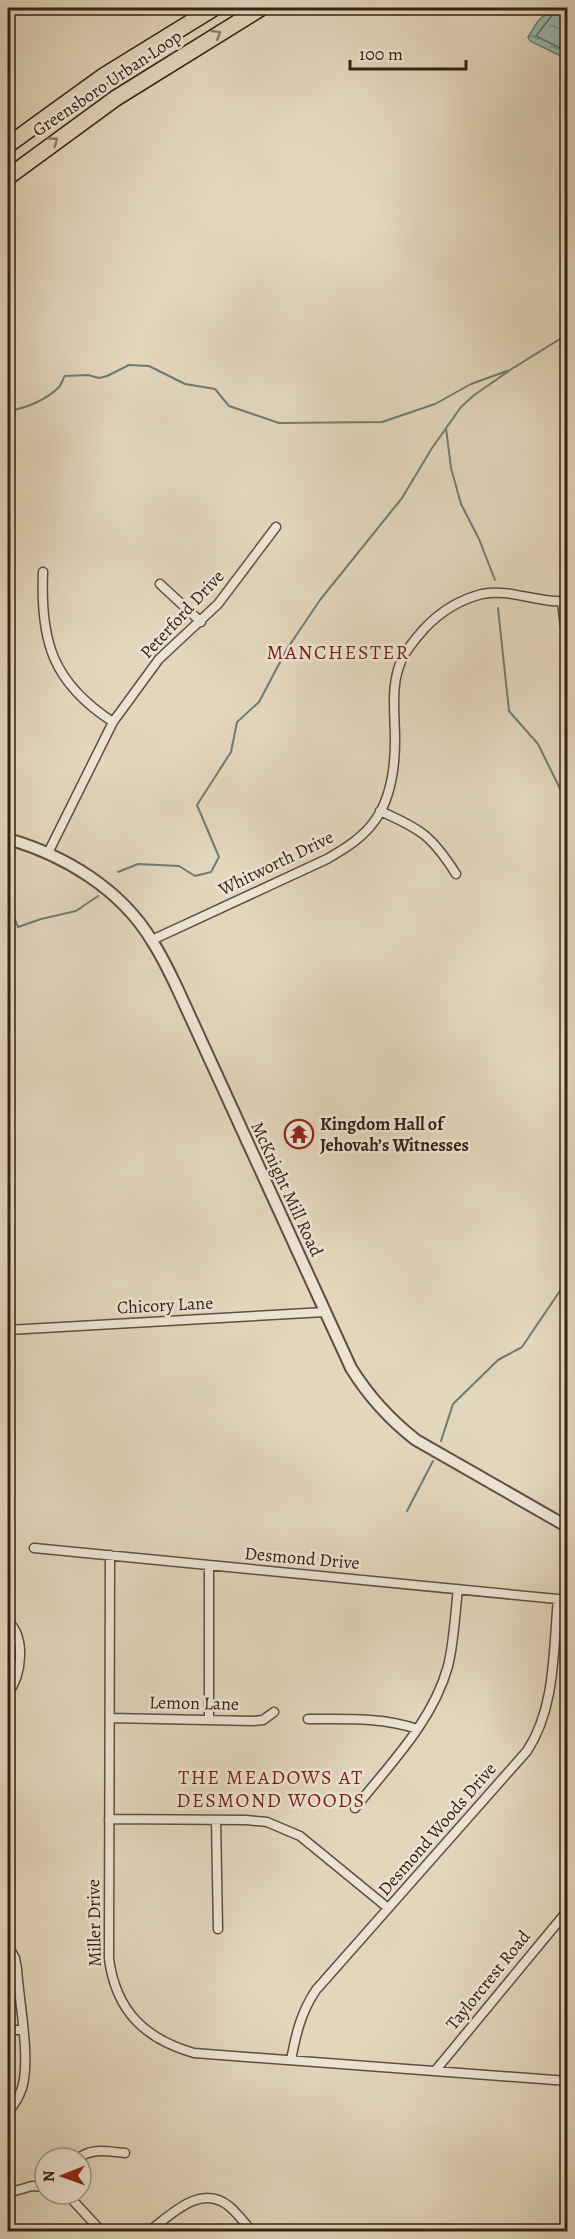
<svg xmlns="http://www.w3.org/2000/svg" width="575" height="2239" font-family="Alegreya,serif">
<defs>
<pattern id="water-ripples" width="26" height="14" patternUnits="userSpaceOnUse" patternTransform="scale(1.5)"><rect width="26" height="14" fill="#95b9b0"/><path d="M2 4q2-2 4 0t4 0M15 11q2-2 4 0t4 0" fill="none" stroke="#7a968e"/></pattern>
</defs>
<rect width="100%" height="100%" fill="#e2d6bb"/>
<filter id="stains"><feTurbulence type="fractalNoise" baseFrequency=".00333" numOctaves="4"/><feColorMatrix values="0 0 0 0 .2 0 0 0 0 .09 0 0 0 0 .02 0 0 0 .5 -.17"/></filter>
<radialGradient id="worn" r=".72"><stop offset=".6" stop-color="#630" stop-opacity="0"/><stop offset="1" stop-color="#630" stop-opacity=".3"/></radialGradient>
<path fill="url(#water-ripples)" stroke="#6f7c73" stroke-width="1.5" d="M552 8H567V59L530 41 528 37 538 21Z"/>
<g fill="none" stroke-linecap="round" stroke-linejoin="round">
<path stroke="#666c64" stroke-width="1.5" d="M555 8 554 13 536 36 568 52"/>
<path stroke="#6f7c73" stroke-width="2" d="M8 411C24 409 46 400 58 388 62 385 62 379 65 376L88 375 99 378 107 376 129 365 149 366 185 384 215 389 229 406 279 423 382 422 435 404 471 384 507 371
M446 428 451 468 461 504 479 539 495 580
M498 608 509 711 538 744 568 805
M118 872 138 864 179 866 195 876 211 872 219 857 197 805 231 752 237 722 259 702 287 649 320 600 402 498 432 448 461 407 473 396 510 370 568 334
M8 916 13 915 18 927 41 919 76 911 98 896
M441 1441 453 1404 498 1360 522 1347 568 1279
M407 1511 433 1461"/>
<g stroke="#614e40" stroke-width="11">
<path id="minor" d="M43 572C40 642 53 683 113 722
M160 584 201 622
M562 602 568 650
M380 811C421 829 432 836 456 874
M48 853 113 722 159 659 218 604 276 527
M152 940 327 859C346 848 364 837 376 819 391 797 395 766 395 740 395 712 390 685 402 659 408 647 416 638 424 629 440 612 458 600 482 594 511 588 538 604 568 601
M8 1330 325 1312
M34 1548 568 1600
M110 1555 109 1959C116 2011 145 2039 194 2053L568 2081
M8 1621C26 1638 22 1675 8 1693
M110 1718 253 1721 263 1720 274 1712
M308 1719C345 1719 382 1717 417 1729
M209 1720V1566
M355 1808C390 1764 433 1721 448 1666 454 1642 455 1614 458 1589
M109 1819 246 1820 267 1822 300 1836 388 1908
M216 1820 218 1929
M8 1946 15 1958 17 1969C19 2001 31 2059 22 2088 19 2097 14 2105 8 2112
M8 2030H22
M291 2060C296 2034 301 2012 316 1990L527 1751C556 1707 553 1650 558 1599
M435 2071 568 1910
M79 2158C92 2147 110 2152 125 2153
M8 2193 32 2186 45 2187
M67 2194 102 2232
M8 2229V2232
M148 2232C171 2215 201 2182 230 2207 238 2214 245 2223 252 2232"/>
</g>
<g stroke="#614e40" stroke-width="14">
<path id="tertiary" d="M8 839C64 855 121 889 152 941 162 956 170 973 178 990L351 1368C369 1397 389 1419 416 1440L568 1527"/>
</g>
<g stroke="#362017" stroke-width="18">
<path id="motorway" d="M8 145 102 77 214 8
M8 177 116 98 261 8"/>
</g>
<use href="#minor" stroke="#ece4d3" stroke-width="8"/>
<use href="#tertiary" stroke="#ece4d3" stroke-width="10"/>
<use href="#motorway" stroke="#e2d6bb" stroke-width="15"/>
</g>
<defs><path id="oneway-chevron" d="M-2-3.5L2.5 0L-2 3.5" fill="none" stroke-width="1.6" stroke-linecap="round" stroke-linejoin="round" transform="scale(1.5)"/></defs>
<g stroke="#8c7b69">
<use href="#oneway-chevron" transform="translate(217 34) rotate(-31)"/>
<use href="#oneway-chevron" transform="translate(54 141) rotate(-36)"/>
</g>
<defs>
<g id="temple-ring" transform="scale(1.5)"><circle r="9.5" fill="#ece4d3" stroke="#8f2418" stroke-width="1.5"/><path d="M0-6L5-2H3V0L6.5 2.5H4V6H1.5V3h-3V6H-4V2.5H-6.5L-3 0V-2H-5Z" fill="#8f2418"/></g>
</defs>
<g fill-rule="evenodd">
<use href="#temple-ring" x="299" y="1134"/>
</g>
<g text-anchor="middle" dominant-baseline="central" stroke-width="5" stroke-linejoin="round" paint-order="stroke">
<g font-size="18" fill="#362017" stroke="#ece4d3">
<text transform="translate(107 83) rotate(-34)">Greensboro Urban Loop</text>
<text transform="translate(182 614) rotate(-47)">Peterford Drive</text>
<text transform="translate(276 863) rotate(-26)">Whitworth Drive</text>
<text transform="translate(287 1189) rotate(65)">McKnight Mill Road</text>
<text transform="translate(165 1305) rotate(-3)">Chicory Lane</text>
<text transform="translate(302 1558) rotate(5)">Desmond Drive</text>
<text transform="translate(194 1703) rotate(1)">Lemon Lane</text>
<text transform="translate(437 1829) rotate(-49)">Desmond Woods Drive</text>
<text transform="translate(94 1923) rotate(-91)">Miller Drive</text>
<text transform="translate(488 1980) rotate(-51)">Taylorcrest Road</text>
</g>
<g font-size="18" font-weight="bold" fill="#362017" stroke="#ece4d3" text-anchor="start">
<text x="320" y="1124">Kingdom Hall of<tspan x="320" dy="21">Jehovah’s Witnesses</tspan></text>
</g>
<g font-size="20" letter-spacing="1.5" fill="#7a1f14" stroke="#ece4d3">
<text x="338" y="652">MANCHESTER</text>
<text x="271" y="1777">THE MEADOWS AT<tspan x="271" dy="23">DESMOND WOODS</tspan></text>
</g>
</g>
<rect width="575" height="2239" fill="none" stroke="#e2d6bb" stroke-width="30"/>
<rect x="9" y="9" width="557" height="2221" fill="none" stroke="#362017" stroke-width="3"/>
<rect x="15" y="15" width="545" height="2209" fill="none" stroke="#362017" stroke-width="1.5"/>
<g transform="translate(63 2176) rotate(269)"><circle r="28" fill="#ece4d3" stroke="#a39688" stroke-width="1.5"/>
<path d="M0-4.5L10 22L0 15L-10 22Z" fill="#8f2418"/>
<text y="-9" font-size="16" font-weight="bold" text-anchor="middle" fill="#362017">N</text>
</g>
<path d="M350 60v9h116v-9" fill="none" stroke="#362017" stroke-width="3"/>
<text x="359" y="60" font-size="18" fill="#362017" stroke="#ece4d3" stroke-width="4.5" paint-order="stroke">100 m</text>
<rect width="100%" height="100%" filter="url(#stains)"/>
<rect width="100%" height="100%" fill="url(#worn)"/>
</svg>
